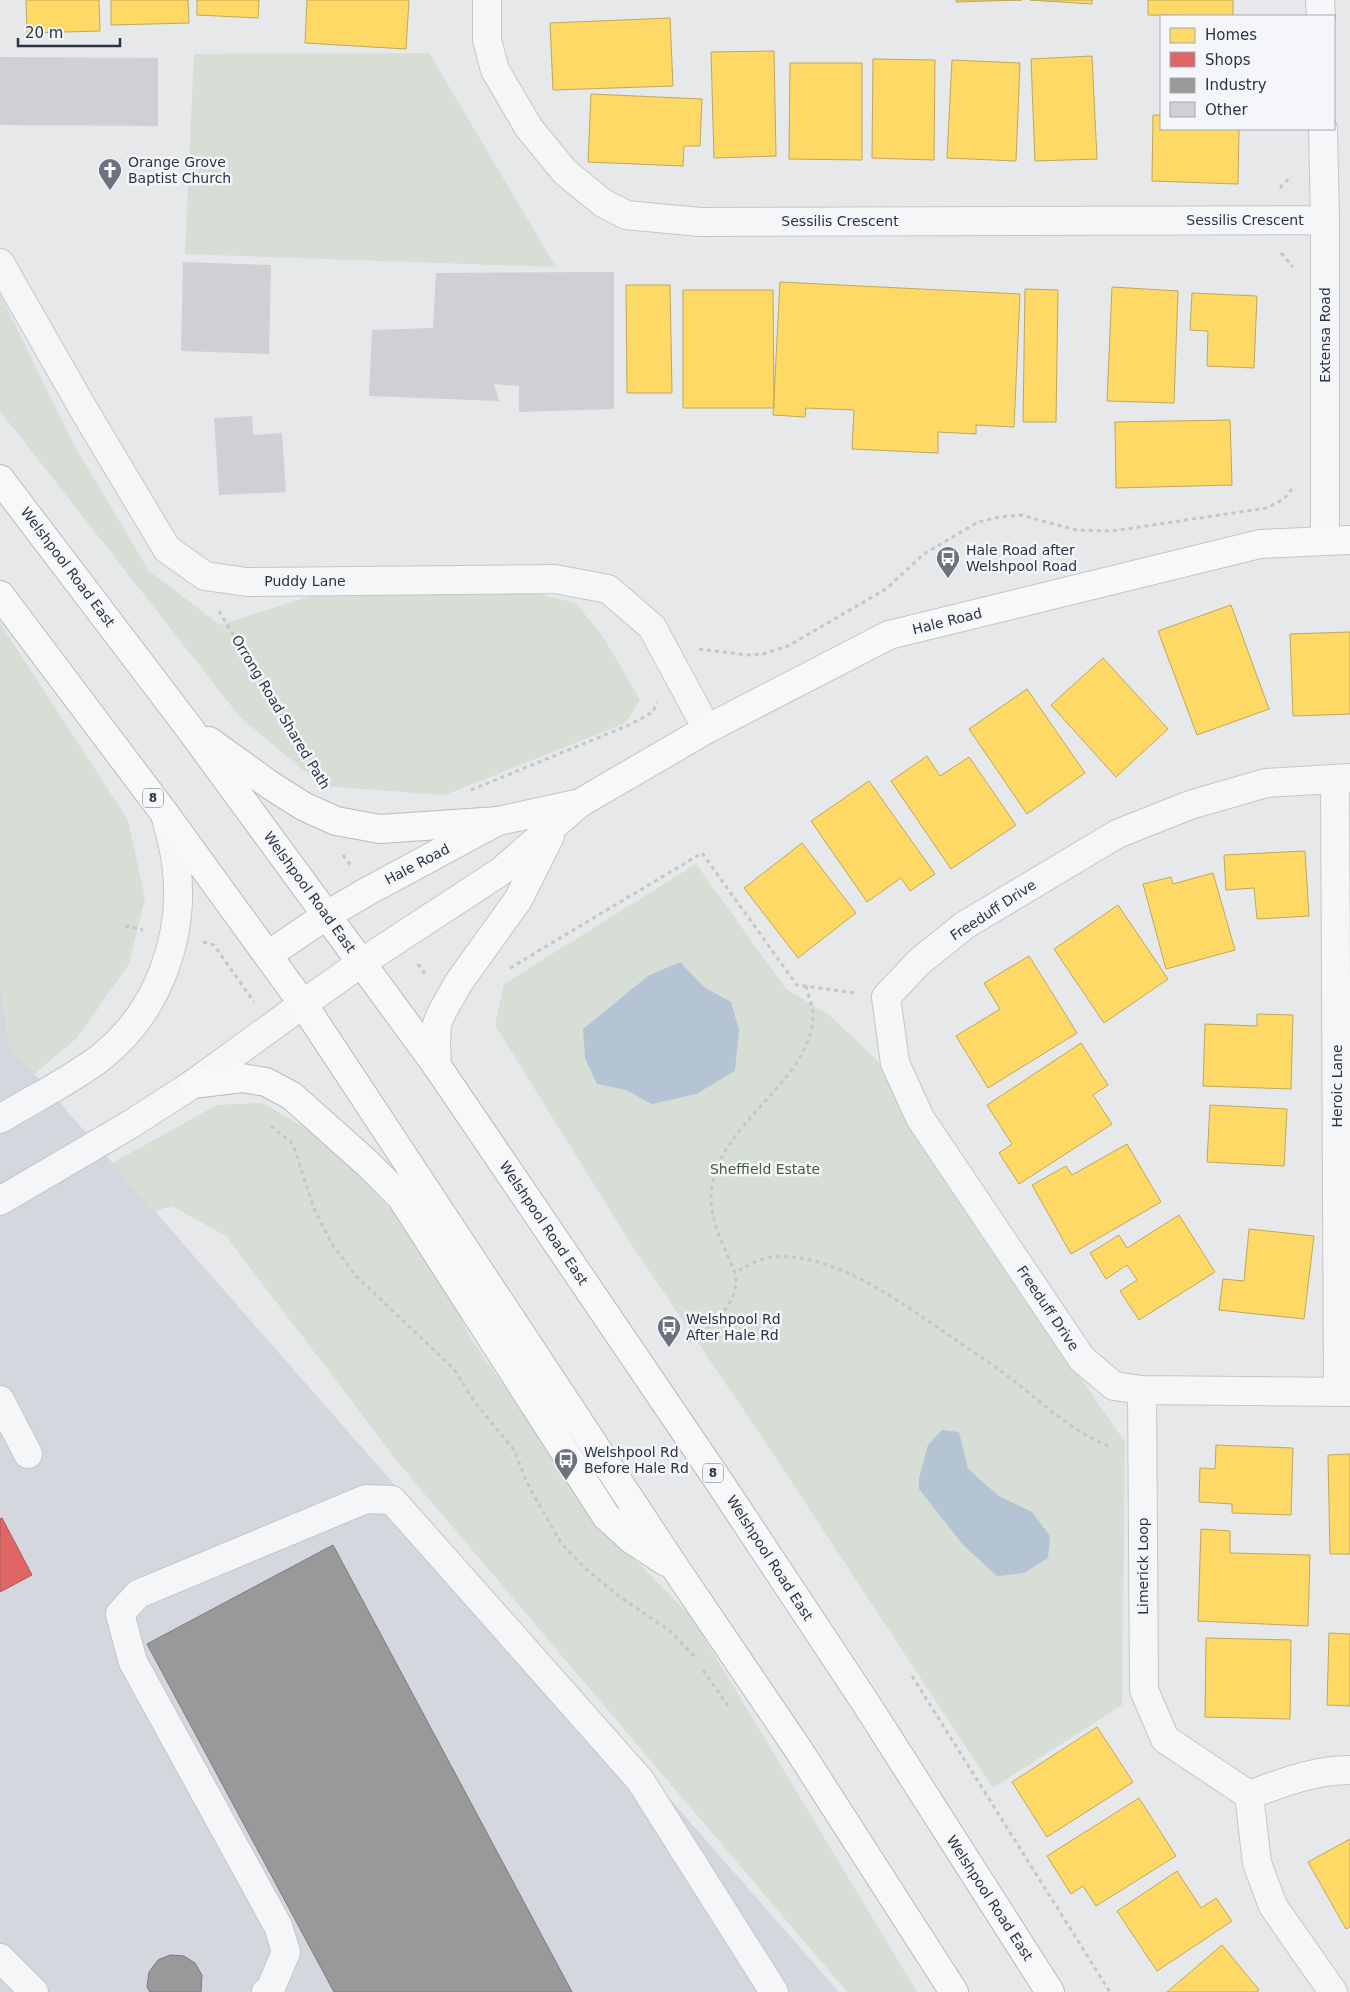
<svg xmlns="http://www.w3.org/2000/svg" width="1350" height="1992" font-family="'DejaVu Sans',sans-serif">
<rect width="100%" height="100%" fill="#e6e8ea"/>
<path fill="#d4d7dd" d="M0 983 10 1046 839 1992H0Z"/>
<path fill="#d6ded6" d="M429 53 556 267 185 254 194 54Z
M0 294 73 443 149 571 220 625 314 595 533 593 576 603 605 640 640 700 625 723 445 795 322 786 240 717 0 411Z
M0 623 128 820 145 898 129 964 77 1038 34 1074 10 1046 0 983Z
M696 864 786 989 828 1014 878 1061 1077 1373 1125 1442 1122 1705 993 1788 762 1437 633 1247 495 1025 504 984Z
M263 1103 327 1141 426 1247 471 1339 603 1528 691 1616 917 1992H847L401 1466 226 1236 172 1206 152 1212 112 1163 217 1105Z"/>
<path fill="#b4c4d5" d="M680 962 704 987 731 1002 739 1030 735 1071 696 1094 652 1104 626 1090 597 1084 585 1058 583 1029 648 976Z
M942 1430 959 1432 968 1469 999 1496 1032 1512 1050 1536 1048 1558 1024 1573 997 1576 963 1545 919 1489V1478L928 1445Z"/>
<path fill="#ffd966" stroke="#bfa85c" d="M26 0H99L100 31 27 33Z
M111 0H188L189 23 111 25Z
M197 0H259L258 18 197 15Z
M307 0H409L406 49 305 43Z
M956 0H1022L956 2Z
M1030 0H1092V4Z
M1148 0H1233V16L1148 15Z
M670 18 673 86 553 90 550 23Z
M774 51 776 156 714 158 711 52Z
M1092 56 1097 159 1035 161 1031 59Z
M873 59 935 60 934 160 872 158Z
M952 60 1020 63 1016 161 947 158Z
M790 63H862V160L789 159Z
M591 94 702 99 700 146H684L683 166 588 162Z
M1153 115H1161V129H1239L1238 184 1152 181Z
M780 282 1020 294 1014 427 976 425V434L938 432V453L852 449 854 410 806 408 805 417 773 415Z
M626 285H670L672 393H627Z
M1112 287 1178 291 1174 403 1107 401Z
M1025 289 1058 290 1056 422H1023Z
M683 290H773L774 408H683Z
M1192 293 1257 296 1254 368 1207 366 1208 331 1190 330Z
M1230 420 1232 485 1116 488 1115 422Z
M1231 605 1269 709 1197 735 1158 631Z
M1350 632V714L1293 716 1290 634Z
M1103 658 1168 729 1116 777 1051 705Z
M1027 689 1085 773 1027 814 969 729Z
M927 756 940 776 969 757 1016 825 951 869 891 781Z
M869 781 935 874 910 891 901 878 867 902 811 821Z
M802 843 856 913 798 958 744 888Z
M1305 851 1309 916 1257 919 1254 888 1226 890 1224 855Z
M1213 873 1235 950 1166 969 1143 884 1171 877 1173 884Z
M1118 905 1168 979 1104 1023 1054 949Z
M1029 956 1077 1033 988 1088 956 1036 1000 1009 984 983Z
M1257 1014 1293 1015 1291 1089 1203 1086 1205 1024 1257 1026Z
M1081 1043 1108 1085 1093 1095 1112 1124 1019 1184 999 1153 1012 1144 987 1105Z
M1210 1105 1287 1109 1284 1166 1207 1162Z
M1127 1144 1161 1202 1071 1254 1032 1185 1066 1166 1072 1175Z
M1179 1215 1215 1272 1139 1320 1120 1291 1137 1280 1127 1265 1106 1279 1090 1253 1119 1235 1127 1248Z
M1249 1229 1314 1236 1304 1319 1219 1310 1223 1279 1244 1281Z
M1216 1445 1293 1448 1291 1515 1232 1513V1504L1199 1502 1200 1468 1215 1469Z
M1350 1454V1554H1330L1328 1455Z
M1201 1529 1230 1531V1553L1310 1555 1308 1626 1198 1621Z
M1329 1633 1350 1634V1706L1327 1705Z
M1206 1638 1291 1640 1290 1719 1205 1717Z
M1097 1727 1133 1782 1047 1837 1012 1782Z
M1139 1798 1176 1856 1096 1906 1083 1886 1071 1894 1047 1856Z
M1350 1839V1927L1346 1929 1308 1862Z
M1177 1871 1201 1908 1216 1898 1232 1921 1157 1971 1117 1911Z
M1222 1945 1259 1990 1257 1992H1167Z"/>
<path fill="#e06666" stroke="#aa575c" d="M2 1518 32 1575 0 1592V1519Z"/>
<path fill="#999" stroke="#787b80" d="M333 1545 572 1992H334L147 1644Z
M170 1955 184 1956 195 1963 202 1975 201 1992H150L147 1987 149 1972 158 1960Z"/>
<path fill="#ced0d3" d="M0 57 158 58V126L0 125Z
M183 262 271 265 269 354 181 351Z
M614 272V409L519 412V386L494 384 499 401 369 396 372 330 433 328 436 273Z
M252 416 253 435 282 433 286 492 219 495 214 418Z"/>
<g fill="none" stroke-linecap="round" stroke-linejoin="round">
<g stroke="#c4c6c8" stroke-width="30">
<path id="minor" d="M487 0V40L495 70 529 128 565 172 603 203 626 215 700 222 1325 220
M1320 0 1321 16
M1323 129 1325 220V541
M0 263 81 405 167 549 205 576 247 582 555 579 608 589 652 627 707 729
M1350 778 1266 783 1190 805 1117 834 965 925 919 962 886 997 895 1063 920 1118 1082 1359 1114 1386 1142 1390 1350 1392
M1335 779 1338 1392
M0 1119C33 1099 70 1081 100 1058 159 1012 186 935 176 862 174 846 169 830 165 814
M0 1201 131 1124 193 1084 303 1004
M1142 1390 1144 1690 1165 1739 1249 1795
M0 1400 28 1454
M1249 1795 1257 1863 1273 1906 1333 1992
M1249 1795C1282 1783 1314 1770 1350 1770
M0 1958 34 1992
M266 1992 270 1990 286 1952 278 1926 133 1662 120 1614 138 1594 366 1499 392 1500 640 1780 774 1992"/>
</g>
<g stroke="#c2c5c8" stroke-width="30">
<path id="major" d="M268 955 327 915 368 891 498 821 576 804
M303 1004 361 963 500 872 580 803 707 729 889 635 1260 544 1350 540
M437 1066 436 1042 437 1024 442 1012 459 982 518 900 550 836"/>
</g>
<g stroke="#b8bbbf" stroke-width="30">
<path id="highway" d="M0 479 187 725 437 1066 720 1483 867 1705 1050 1992
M0 595 165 814 303 1004 676 1569 798 1749 954 1992
M209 741 270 785 303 806 336 821 380 829 498 821
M193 1084 242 1078 266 1082 292 1096 367 1163 401 1197 606 1516 631 1539 666 1562"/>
</g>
<path stroke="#c5c6ca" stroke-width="3" stroke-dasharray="4 4" stroke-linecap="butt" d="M1280 188 1291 176
M1281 253 1293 267
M219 611 319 776
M699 649 746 655 763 654 788 646 886 589 924 554 978 522 999 517 1021 515 1076 530 1112 531 1267 508 1284 499 1292 489
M471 790 629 725 653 712 657 702
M343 855 351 866
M125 926 143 930
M203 942 214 945 254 1002
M418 964 426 975
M510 968 702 853 797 985 856 993
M806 986C808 994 812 1004 813 1012 815 1083 712 1123 711 1198 711 1224 726 1250 735 1273 748 1265 758 1259 773 1257 833 1252 899 1301 947 1334 967 1348 989 1362 1009 1377 1042 1402 1072 1433 1112 1447
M271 1126 293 1144 314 1209 332 1244 356 1276 454 1369 474 1401 514 1450 527 1483 561 1543 585 1568 617 1595 669 1630 696 1658
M688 1342C709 1326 742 1304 735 1273
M703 1670 728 1706
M912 1676 1110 1992"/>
<use href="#minor" stroke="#f5f6f7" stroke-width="28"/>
<use href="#major" stroke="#f8f8f8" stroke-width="28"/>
<use href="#highway" stroke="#f8f8f8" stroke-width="28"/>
</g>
<defs>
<g id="church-pin" transform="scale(1.25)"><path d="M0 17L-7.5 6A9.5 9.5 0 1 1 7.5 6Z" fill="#6c737f" stroke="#f4f6f9"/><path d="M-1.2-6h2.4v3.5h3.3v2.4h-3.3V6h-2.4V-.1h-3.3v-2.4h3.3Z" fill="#fff"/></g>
<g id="bus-pin" transform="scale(1.25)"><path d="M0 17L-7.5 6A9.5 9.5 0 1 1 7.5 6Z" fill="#6c737f" stroke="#f4f6f9"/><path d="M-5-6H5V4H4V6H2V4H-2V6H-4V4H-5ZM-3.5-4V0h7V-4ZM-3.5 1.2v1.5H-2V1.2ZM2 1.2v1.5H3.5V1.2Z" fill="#fff"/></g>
</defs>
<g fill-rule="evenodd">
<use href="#church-pin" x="110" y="170"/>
<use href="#bus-pin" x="948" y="558"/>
<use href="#bus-pin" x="669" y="1327"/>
<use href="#bus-pin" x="566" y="1460"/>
</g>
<g text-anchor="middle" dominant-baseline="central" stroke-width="5" stroke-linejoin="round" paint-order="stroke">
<g fill="#f4f6f9" stroke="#676e7b" stroke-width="1">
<rect x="143" y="788.5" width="20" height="19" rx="4"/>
<rect x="703" y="1463.5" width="20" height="19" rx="4"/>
</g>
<g font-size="12" font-weight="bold" fill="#2b3445">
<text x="153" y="798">8</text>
<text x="713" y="1473">8</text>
</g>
<g font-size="14" fill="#2b3445" stroke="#f4f6f9" text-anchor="start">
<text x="128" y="162">Orange Grove<tspan x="128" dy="16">Baptist Church</tspan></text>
<text x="966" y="550">Hale Road after<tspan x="966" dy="16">Welshpool Road</tspan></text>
<text x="686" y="1319">Welshpool Rd<tspan x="686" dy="16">After Hale Rd</tspan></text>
<text x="584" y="1452">Welshpool Rd<tspan x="584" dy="16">Before Hale Rd</tspan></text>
</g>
<g font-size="14" fill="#2b3445" stroke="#f4f6f9">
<text x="1245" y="220">Sessilis Crescent</text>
<text x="840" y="221">Sessilis Crescent</text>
<text transform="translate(1325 335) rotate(-90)">Extensa Road</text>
<text transform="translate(68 567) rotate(53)">Welshpool Road East</text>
<text x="305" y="581">Puddy Lane</text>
<text transform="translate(947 621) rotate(-14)">Hale Road</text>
<text transform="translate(281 712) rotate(59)">Orrong Road Shared Path</text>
<text transform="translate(417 864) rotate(-28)">Hale Road</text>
<text transform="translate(310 892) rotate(54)">Welshpool Road East</text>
<text transform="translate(993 910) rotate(-33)">Freeduff Drive</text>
<text transform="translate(1337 1086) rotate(-90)">Heroic Lane</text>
<text transform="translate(544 1223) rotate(56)">Welshpool Road East</text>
<text transform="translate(1048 1308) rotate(56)">Freeduff Drive</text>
<text transform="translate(770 1558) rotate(57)">Welshpool Road East</text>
<text transform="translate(1143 1566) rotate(-90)">Limerick Loop</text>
<text transform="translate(990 1898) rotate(57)">Welshpool Road East</text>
</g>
<g font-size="14" fill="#3f6138" stroke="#f4f6f9">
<text x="765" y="1169">Sheffield Estate</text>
</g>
</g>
<rect x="1160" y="15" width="175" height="115" fill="#f4f6f9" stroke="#a4a8b1"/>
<rect x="1170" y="28" width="25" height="15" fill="#ffd966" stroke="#a4a8b1"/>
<text x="1205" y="40" font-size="15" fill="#2b3445">Homes</text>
<rect x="1170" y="52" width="25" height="15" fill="#e06666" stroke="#a4a8b1"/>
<text x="1205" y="65" font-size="15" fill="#2b3445">Shops</text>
<rect x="1170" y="78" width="25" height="15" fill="#999999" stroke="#a4a8b1"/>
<text x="1205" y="90" font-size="15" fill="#2b3445">Industry</text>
<rect x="1170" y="102" width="25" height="15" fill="#ced0d3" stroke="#a4a8b1"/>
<text x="1205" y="115" font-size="15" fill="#2b3445">Other</text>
<path d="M18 38v8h102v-8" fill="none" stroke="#2b3445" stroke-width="2.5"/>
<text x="25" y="38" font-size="15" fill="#2b3445" stroke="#f4f6f9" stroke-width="4" paint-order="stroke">20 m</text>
</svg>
